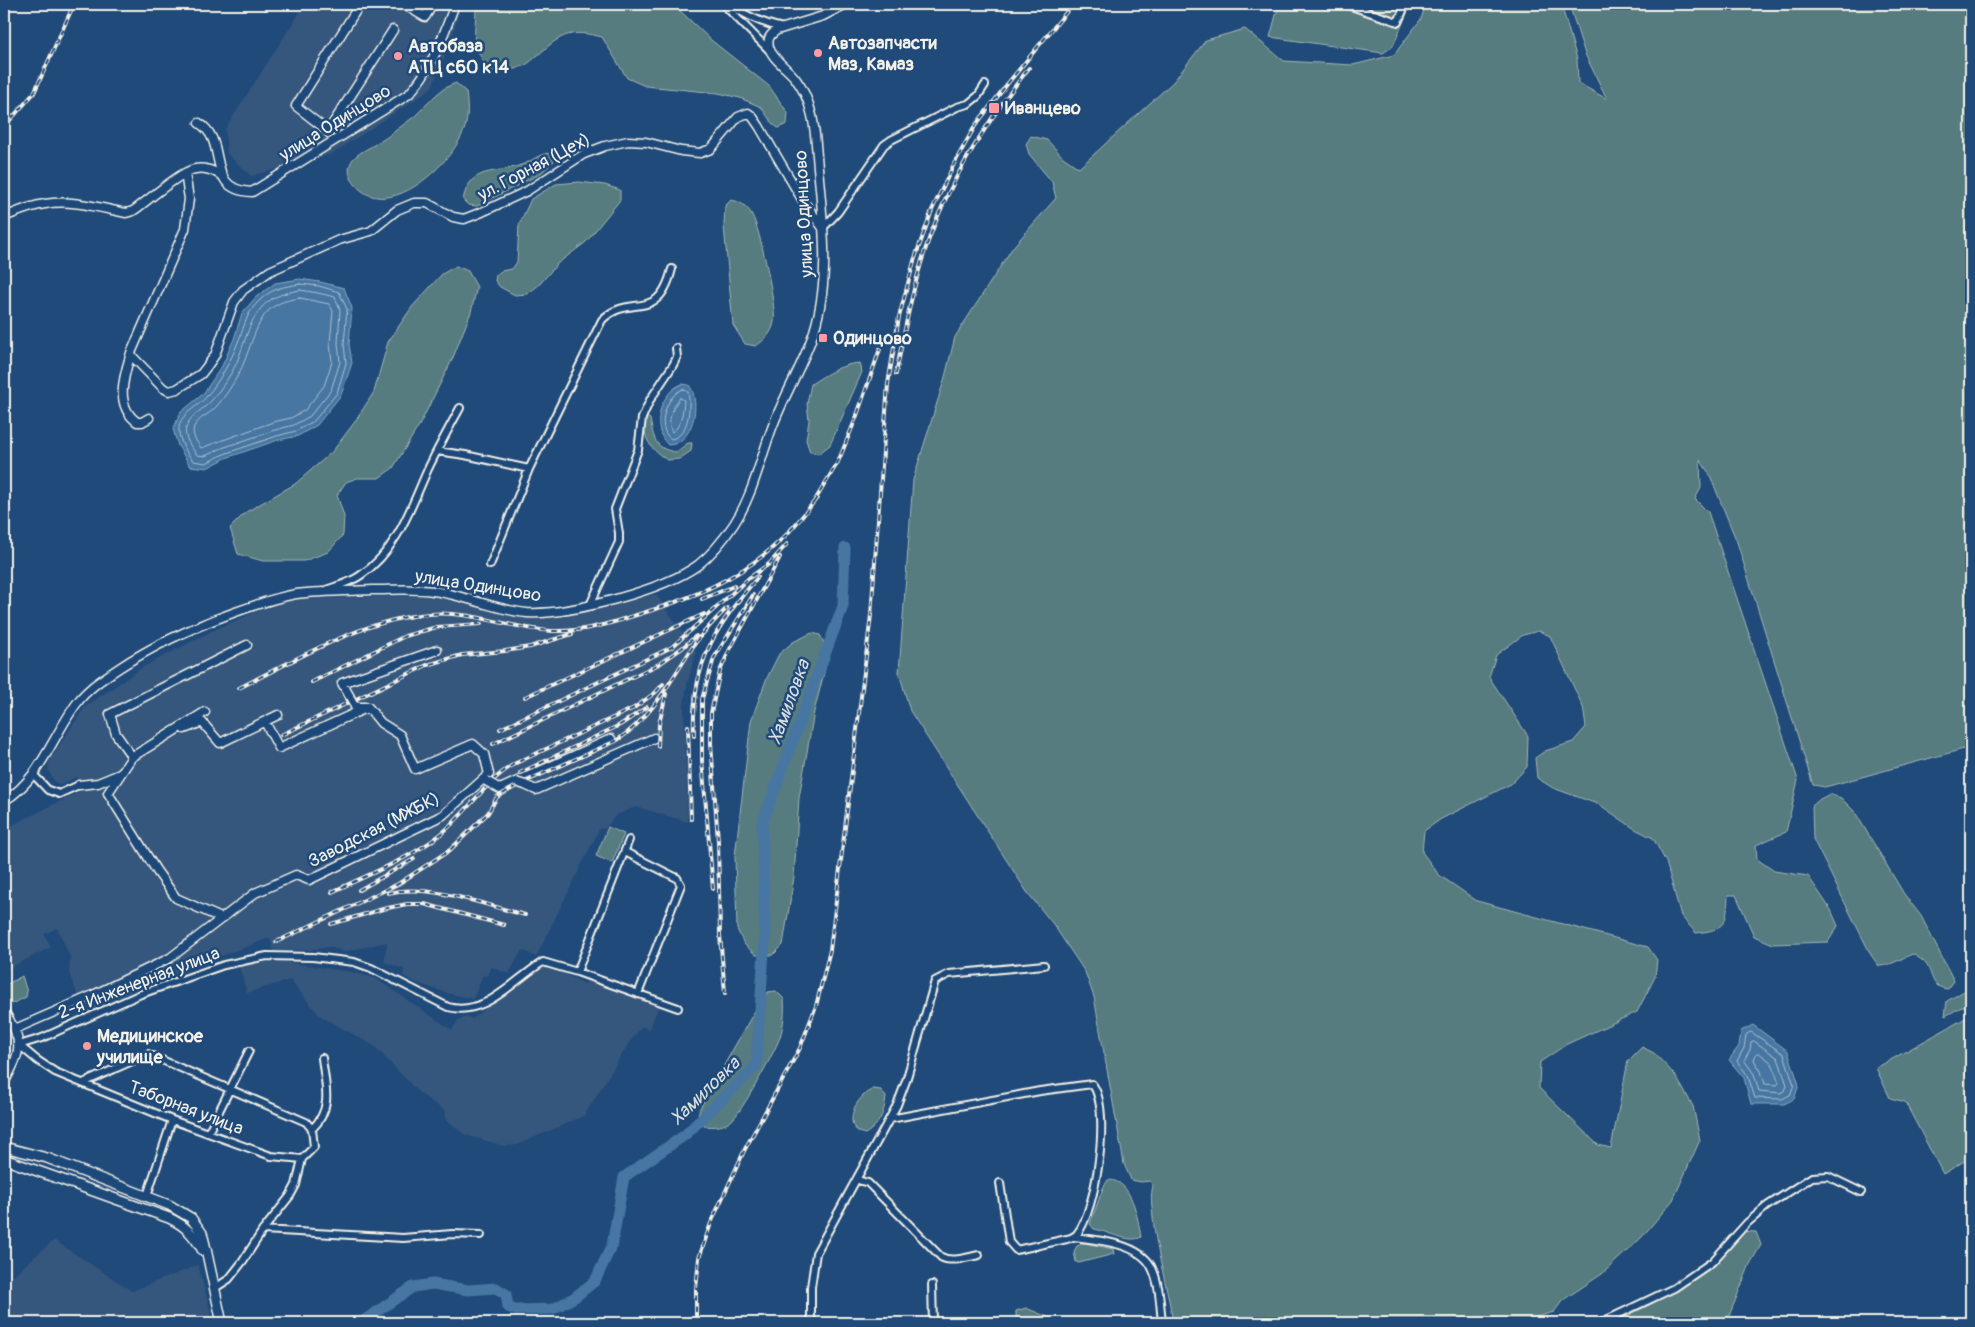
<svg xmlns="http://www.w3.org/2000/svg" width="1975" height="1327" font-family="Pangolin,sans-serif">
<rect width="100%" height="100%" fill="#1f4a7a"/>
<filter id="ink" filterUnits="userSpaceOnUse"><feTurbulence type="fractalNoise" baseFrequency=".02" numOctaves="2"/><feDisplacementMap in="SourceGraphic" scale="10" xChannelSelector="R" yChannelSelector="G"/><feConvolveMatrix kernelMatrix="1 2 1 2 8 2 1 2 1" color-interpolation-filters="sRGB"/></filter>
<g filter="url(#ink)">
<path fill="#34577d" d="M305 4H462L448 49 432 87 419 97 332 154 251 176 227 154 225 129Z
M656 594 696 652 687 685 684 705 688 822 636 807 616 815 605 829 600 828 536 957 522 950 509 974 491 967 488 976 483 975 473 999 447 993 417 983 403 976 404 969 384 962 387 942 344 952 330 947 310 950 273 951 270 938 191 967 85 1013 69 973 70 957 57 928 44 934 51 947 4 971V829L81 791 76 777 60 785 54 781 48 770 49 761 85 707 143 667 212 631 268 606 297 599 431 595 452 599 522 618 564 617Z
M280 961 351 972 375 978 452 1030 458 1020 467 1016 472 1019 540 968 550 967 585 984 588 978 659 1006 649 1030 642 1026 629 1043 584 1116 517 1145 504 1146 465 1135 445 1119 446 1112 418 1092 374 1046 320 1016 290 980 247 993 238 963Z
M54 1240 132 1291 198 1265 210 1309 211 1323H4V1283Z"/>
<path fill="#567b80" stroke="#a5b6b4" d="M479 4H673L711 40 769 86 788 113 787 124 778 128 772 123 761 107 740 98 718 93 645 86 627 78 602 37C577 31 565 31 545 49 539 54 533 60 527 64 515 71 502 71 489 72L474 44 476 10Z
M1279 4H1411L1393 46 1383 53 1270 37Z
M1426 4H1561L1577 59 1578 83 1607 99 1585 54 1569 4H1971V747L1825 787 1813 785 1737 542 1709 473 1700 460 1701 488 1695 499 1708 512 1798 780 1786 832 1756 845 1757 859 1774 871 1808 876 1831 910 1838 926 1828 942 1773 944 1754 936 1736 895H1728C1727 923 1726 930 1696 933L1681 916 1666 862 1653 838 1635 829 1600 805 1553 788 1537 778 1535 758 1545 751 1573 742 1586 727 1583 707 1550 636 1539 631 1523 635 1496 655 1489 677 1528 736 1527 767 1511 784 1441 819 1424 831 1422 852 1439 875 1477 901 1648 947 1657 960 1655 977 1637 1012 1567 1044 1540 1062 1539 1088 1598 1145 1611 1148 1628 1061 1642 1047 1654 1053 1675 1075 1693 1106 1700 1140 1673 1200 1641 1238 1602 1274 1563 1300 1554 1312 1516 1323H1173C1168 1287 1156 1253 1153 1217 1152 1206 1150 1196 1153 1186L1150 1181 1141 1182 1131 1180 1124 1164 1094 997 1085 972 1053 924 1027 892 910 711 899 672 913 480 945 377 955 337 1013 247 1056 198 1052 182 1029 154 1026 144 1031 136 1047 140 1063 157 1079 168 1173 82 1206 40 1245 29 1284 61 1353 65 1394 55 1421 19Z
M456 83 466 92C468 108 469 122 461 137 445 170 382 226 352 180 348 173 348 166 353 159 358 152 382 142 391 134 399 128 407 122 415 116 428 104 439 88 456 83Z
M550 153 554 161 540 174 477 206 468 205 463 200C470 165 495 175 521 165 534 161 535 155 550 153Z
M579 182 605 185 620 190V200L586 242 557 264 539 285 527 294 515 295 500 287 495 281 496 275 501 271 512 269 517 262 519 225 531 199 556 184Z
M731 200C740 201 748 207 752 215 760 229 777 308 774 322 772 333 765 340 756 346L745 344 733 325 724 226 725 206Z
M456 266 468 271 477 287 471 312 452 360 420 424 393 468 379 478H357L346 482 337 495 344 516 343 535 328 552 304 561H263L238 554 230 528 246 512 295 484 332 452 354 423 374 392 388 342 412 307 442 274Z
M860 363 862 372 830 445 818 454 810 452 806 440 809 420 807 404 811 384C827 374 841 364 860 363Z
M647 417 650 419C654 438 654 449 676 452L688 443H692L691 451 679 459 667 460C652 450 640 438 647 417Z
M812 633 820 635 829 653 814 712 799 798 794 877 783 945 773 955H756L744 944 737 929 735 856 751 721 766 680 779 654 793 642Z
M1830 794 1841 798 1855 812 1904 894 1921 916 1954 981 1948 989C1930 987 1934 976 1926 964 1923 960 1917 957 1913 954 1901 958 1891 966 1879 966L1871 955 1813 839 1812 806 1820 799Z
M608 827 624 834 612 863 596 856Z
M22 976 27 992 26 997 12 1004 4 994V986Z
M1971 987V1002L1945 1016 1947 1001Z
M776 991 784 999C785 1012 784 1024 780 1037 776 1050 740 1115 731 1121 723 1127 714 1127 705 1126L698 1116 700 1108 754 1012 768 992Z
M1971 1015V1157L1943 1174 1905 1102 1890 1098 1876 1068Z
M873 1089 881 1090 886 1097C884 1113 880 1125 865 1134 845 1130 851 1107 863 1096 865 1093 870 1091 873 1089Z
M1108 1180C1132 1179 1138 1219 1141 1237 1131 1244 1106 1231 1094 1229L1090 1224 1103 1188Z
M1741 1231 1756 1232 1761 1245 1750 1264 1729 1316 1719 1323H1614C1637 1310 1663 1300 1685 1284 1706 1269 1723 1249 1741 1231Z
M1085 1243 1113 1249 1114 1254 1079 1263 1076 1262 1074 1251 1077 1246Z
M1026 1308 1062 1323H1016V1311Z"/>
<path fill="#4676a3" stroke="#8ca7bf" d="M300 279 320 282 344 288 352 308 349 344 352 363 341 395 317 425 298 436 278 440 226 458 207 468 190 466 178 446 173 429 181 412 203 394 222 366 234 339 242 313 256 297 275 283Z
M682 384 689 385C702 402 693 445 668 445 650 428 660 392 682 384Z
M1753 1025 1788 1051 1799 1085 1794 1099 1784 1104H1751L1744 1078 1729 1060 1739 1046 1741 1031Z"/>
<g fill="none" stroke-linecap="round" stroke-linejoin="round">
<path stroke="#aec0cc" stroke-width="1" d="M300 284 319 286 339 292 347 309 344 344 346 363 337 393 314 421 296 431 277 436 224 454 206 463 193 461C187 453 179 441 179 430 178 414 199 407 207 396 220 380 231 361 238 342 245 326 245 315 258 302 272 288 282 287 300 284Z
M300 290 318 293 335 297 340 310 338 343 340 362 331 390 310 416 294 425 275 430 222 448 205 456 197 455C192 448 183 437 186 428 190 414 204 410 212 400 219 392 226 381 232 372 244 351 246 324 262 307 274 295 285 293 300 290Z
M300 298 329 304 333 311 330 343 332 362 324 386 305 410 291 418 273 422 201 448C197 442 191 435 194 427 198 418 210 414 216 407 224 398 232 386 238 375 249 356 254 324 269 310 279 302 287 300 300 298Z
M683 389 688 392C691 407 689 436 671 439 655 428 666 395 683 389Z
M680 398 684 400C683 411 682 426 672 432 666 423 673 405 680 398Z
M1751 1032 1784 1054 1794 1085 1790 1095 1782 1099 1755 1098 1748 1076 1737 1061 1744 1048 1746 1035Z
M1754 1041 1778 1058 1787 1085 1785 1091 1781 1093 1759 1091 1754 1074 1744 1060 1750 1050 1751 1042Z
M1759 1053 1772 1063 1779 1083 1777 1085 1765 1084 1761 1071 1754 1060 1756 1054Z"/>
<path stroke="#4676a3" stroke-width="11" d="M360 1323 413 1287 433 1284 468 1290 496 1288 506 1294 508 1307 515 1310 553 1309 575 1297 595 1281 612 1245 624 1177 685 1135 756 1066 765 937 762 824 843 606 845 548"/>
<g stroke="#f4f1e8" stroke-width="10">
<path id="minor" d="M723 4 770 51
M728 4C745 15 763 24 783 28
M1345 4 1398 22 1406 4
M823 228 838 212 884 145 891 140 957 107 968 104 978 96 985 85
M437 451 465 455 529 469
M490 565 529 469 602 320C630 292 658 325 672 269
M326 590C337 586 352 582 361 575 397 551 411 507 428 469 438 448 449 428 460 408
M590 605 619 542V533L615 509 638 450 642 418 650 400 673 365 677 357 676 348
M33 774 48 790 59 794 79 785
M625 852 677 878 681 885 638 994
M577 972 629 840
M19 1045 42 1038 141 994 224 965 267 956 313 957 354 962 371 968 448 1007C486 1017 513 980 543 962L577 972 678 1008
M19 1045 37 1060 55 1072 172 1120 271 1156 302 1159
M83 1083 148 1054 306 1122 312 1129
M890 1119 1040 1091 1092 1084C1112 1107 1096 1211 1077 1234 1074 1237 1071 1238 1067 1239L1016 1250 1009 1242 1000 1183
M208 1133 249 1051
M858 1180 868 1183 941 1257C952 1263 967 1257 979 1255
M147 1196 172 1120
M263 1230 403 1238 452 1234 481 1235
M1074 1237C1097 1240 1138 1243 1151 1266 1160 1283 1160 1305 1162 1323
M932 1285 933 1323
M215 1288 229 1279 243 1261 263 1230 290 1196 296 1185 302 1159 314 1147 312 1129C334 1108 325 1085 322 1058
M811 1323V1287L816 1253 897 1105 906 1081 935 981 949 974 1044 965
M1600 1323 1674 1288 1712 1262 1747 1223 1767 1206 1812 1177 1828 1176 1861 1192"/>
</g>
<g stroke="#f4f1e8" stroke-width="11">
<path id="tertiary" d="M403 4 425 17 433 4
M199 123C230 142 203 190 252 192L409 94C432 69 443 36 455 4
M328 131 296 106 360 4
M329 133 328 131 393 30
M185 173 189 199 185 229 131 353 132 356 163 388 169 391 177 389 201 374 208 365 215 355 234 302 243 290 270 271 339 240 371 231 397 210 414 203H427L453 217 464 219 482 212 527 191 584 154 605 146 628 141 646 142 681 151 700 153 711 149 738 117 748 113 752 116 759 126 803 201 823 228
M4 217C17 212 30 206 45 204 71 199 100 208 126 213L133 211C146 202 181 171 195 169 205 167 213 171 221 175
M131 353C124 376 114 405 137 422H142L149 418
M350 697 342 683 437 650
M205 712 132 757 108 793 156 870 176 898 221 918
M265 722 279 748 366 708
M184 729 202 722 220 743 278 715
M132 757 116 734 110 714 247 645
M79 785 98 783 120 774
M493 785 500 789 611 739
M525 785 536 790 654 738
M4 801C40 780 53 735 77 703 88 688 104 678 119 668 154 645 191 628 230 614 252 606 273 598 296 594 321 591 347 591 372 590 392 590 413 588 433 591 465 595 495 610 527 613 569 615 664 590 698 565 712 554 724 539 734 524 753 495 760 460 772 428 783 398 800 370 811 340 833 281 822 217 817 156 815 129 813 101 795 78 787 68 772 59 769 47 767 38 770 35 777 30L823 16 846 4
M4 1011C24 1043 22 1050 4 1083
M15 1029 91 996 170 958 255 893 296 875 309 880 443 815 489 774 484 754 473 744 415 769 400 735 381 723 368 707H355L354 704"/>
</g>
<g stroke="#f4f1e8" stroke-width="12">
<path id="secondary" d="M4 1147 47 1158 169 1205 191 1218 202 1233 206 1249 222 1323
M4 1159 169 1218C186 1226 194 1235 203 1251"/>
</g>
<use href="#minor" stroke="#1f4a7a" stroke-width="6"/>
<use href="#tertiary" stroke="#1f4a7a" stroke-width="8"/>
<use href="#secondary" stroke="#1f4a7a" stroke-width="9"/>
<g stroke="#f4f1e8" stroke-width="4">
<path id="rail" d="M4 127 34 93 74 4
M896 374C905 327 914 280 930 236 952 177 990 117 1029 68
M814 502 838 462 856 418 880 349
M702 599 734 586
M312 682 405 636 437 627 481 624
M239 688C299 658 361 620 429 614 470 610 511 629 552 631 581 632 606 625 633 616 687 600 739 580 780 541 794 528 805 513 817 498
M525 697 704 614
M688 726 691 819
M500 729 672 647 749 578 769 564 787 544
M281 735 427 665 462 655 505 651 530 647 572 634
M694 736C691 665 713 629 758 577
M493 744 659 664 682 648 696 636
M658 746 659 724 666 694
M520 773 620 725 647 707
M713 889 702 760V699L714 658 753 595
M359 890 414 859
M332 892C367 875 410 859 441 834 468 812 484 782 516 763L634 708 656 692 663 684
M388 893C429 883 485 905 525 915
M331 924 383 909 407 904H424L504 925
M276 942 398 884 450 850 488 813 497 797 522 783 616 741C653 717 672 678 696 642 705 630 717 618 727 608
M725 993 720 935 718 841 711 743V713L720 671 729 651 780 557
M696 1323V1289L699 1258 711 1223 745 1149 800 1048 816 1006 830 950 871 615 888 384 899 317 914 261 932 210 954 164 975 126 1008 83 1073 4"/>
</g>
<use href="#rail" stroke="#1f4a7a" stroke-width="2" stroke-dasharray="5.5" stroke-linecap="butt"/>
<g stroke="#f4f1e8" stroke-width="10" stroke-linecap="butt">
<path id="minor-bridge" d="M350 697 354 704"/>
</g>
<g stroke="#f4f1e8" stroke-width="11" stroke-linecap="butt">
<path id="tertiary-bridge" d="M486 781 493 785
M516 782 525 785"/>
</g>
<use href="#minor-bridge" stroke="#1f4a7a" stroke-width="6"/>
<use href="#tertiary-bridge" stroke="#1f4a7a" stroke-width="8"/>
</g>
</g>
<g fill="#ff9aa2" stroke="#1f4a7a" stroke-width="2">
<circle cx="818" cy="53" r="5"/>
<circle cx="398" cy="56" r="5"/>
<rect x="988" y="102" width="12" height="12" rx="2.5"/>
<rect x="818" y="333" width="10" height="10" rx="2.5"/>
<circle cx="87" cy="1046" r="5"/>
</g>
<g text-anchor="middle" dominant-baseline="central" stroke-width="5" stroke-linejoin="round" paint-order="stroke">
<g font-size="18" font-weight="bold" fill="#f4f1e8" stroke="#1f4a7a" text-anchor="start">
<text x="828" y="43">Автозапчасти<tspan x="828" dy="21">Маз, Камаз</tspan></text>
<text x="408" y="46">Автобаза<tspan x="408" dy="21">АТЦ с60 к14</tspan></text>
<text x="1005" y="108">Иванцево</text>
<text x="833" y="338">Одинцово</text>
<text x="97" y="1036">Медицинское<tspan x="97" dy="21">училище</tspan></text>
</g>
<g font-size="18" fill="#f4f1e8" stroke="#1f4a7a">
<text transform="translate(335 123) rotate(-32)">улица Одинцово</text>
<text transform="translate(534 167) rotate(-28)">ул. Горная (Цех)</text>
<text transform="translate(804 214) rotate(-93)">улица Одинцово</text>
<text transform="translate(478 586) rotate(9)">улица Одинцово</text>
<text transform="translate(374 830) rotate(-27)">Заводская (МЖБК)</text>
<text transform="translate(139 983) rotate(-21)">2-я Инженерная улица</text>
<text transform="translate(186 1108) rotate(21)">Таборная улица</text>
</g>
<g font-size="19" font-style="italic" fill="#dadfde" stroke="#1f4a7a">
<text transform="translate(789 702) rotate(-70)">Хамиловка</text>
<text transform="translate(705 1091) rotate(-44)">Хамиловка</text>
</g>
</g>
<rect width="1975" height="1327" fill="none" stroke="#1f4a7a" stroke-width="20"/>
<rect x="10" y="10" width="1955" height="1307" fill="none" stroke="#f4f1e8" stroke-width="2" filter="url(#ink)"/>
</svg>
